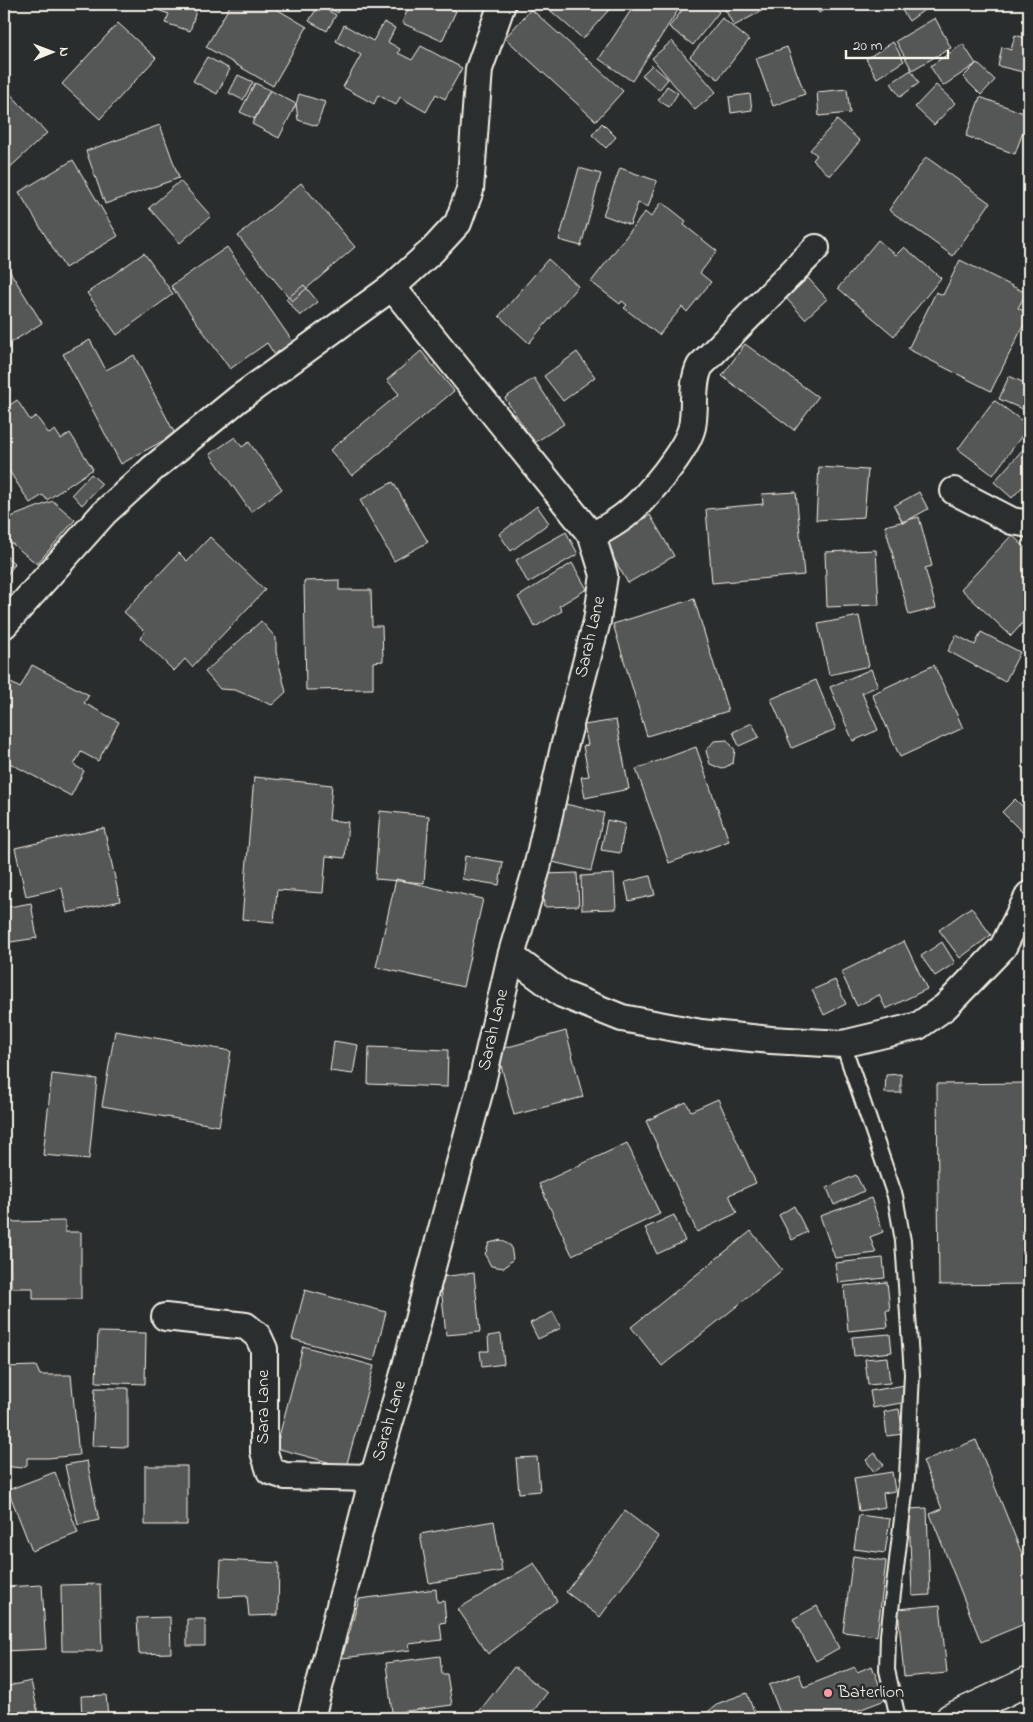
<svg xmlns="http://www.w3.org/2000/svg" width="1033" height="1722" font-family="'Indie Flower',sans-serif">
<rect width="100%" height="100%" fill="#2a2d2e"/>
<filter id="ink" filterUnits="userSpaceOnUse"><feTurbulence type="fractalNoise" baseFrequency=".02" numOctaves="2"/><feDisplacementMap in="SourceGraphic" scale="10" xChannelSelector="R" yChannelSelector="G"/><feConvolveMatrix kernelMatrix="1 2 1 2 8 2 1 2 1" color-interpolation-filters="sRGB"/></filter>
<g filter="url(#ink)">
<path fill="#555756" stroke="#f4f1e8" d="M153 4H198L190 31 165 23 169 14 151 8Z
M231 4H268L307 27 273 86 206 47Z
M321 4H343L338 13Z
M410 4H440L456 11 442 41 402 23Z
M543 4H614L583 39Z
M635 4H682L632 81 599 59Z
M687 4H708L719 12 693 45 669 27Z
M722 4H762L765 9 734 26Z
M813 4H833L819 13Z
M898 4H924L927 8 909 21Z
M319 5 336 15 327 31 309 21Z
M531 9 623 91 596 121 505 38Z
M722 18 749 40 718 79 690 57Z
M935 18 951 48 912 70 896 41Z
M384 22 395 28 388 42 400 49 398 53 412 60 421 46 462 68 445 99 436 94 426 112 400 97 396 105 378 95 374 104 343 87 361 55 336 41 344 25 373 41Z
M118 23 156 58 100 119 62 84Z
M1015 35 1029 39V64L1027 73 998 66 1002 47 1011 50Z
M672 41 716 92 695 110 652 58Z
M893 42 904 61 877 78 866 59Z
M963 44 976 64 943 86 930 66Z
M787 47 805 94 773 106 756 58Z
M207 57 230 69 217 94 193 81Z
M977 63 995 80 981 95 963 77Z
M652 65 668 79 659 90 642 75Z
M911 70 919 83 900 97 891 83Z
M238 75 253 82 243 100 229 93Z
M255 83 270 90 255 119 240 112Z
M936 85 955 103 934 125 915 107Z
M667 86 678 93 669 107 658 100Z
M4 87 47 133 4 173Z
M847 89 850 113 819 116 817 92Z
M270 90 296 104 279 138 252 124Z
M299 94 325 102 317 126 298 120 296 104Z
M750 94 752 110 731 113 729 97Z
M980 97 1029 115 1015 154 966 136Z
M837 120 860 141 830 176 813 160 817 155 810 150Z
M602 123 616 137 606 148 592 135Z
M160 125 179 178 105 204 86 151Z
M926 157 990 203 953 256 889 210Z
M73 160 118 236 65 268 19 192Z
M579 168 601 174 581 246 559 240Z
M620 168 657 181 648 207 638 203 630 225 603 215Z
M180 181 211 216 180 243 149 208Z
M301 183 355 247 292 301 238 236Z
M662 202 686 221 684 225 717 251 700 273 711 282 687 312 682 307 659 335 624 308 627 305 622 301 620 304 591 282 645 212 651 217Z
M878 240 896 255 904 247 941 278 894 336 838 288Z
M227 247 293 342 275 355 267 343 230 369 171 286Z
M144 253 173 294 117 335 87 293Z
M548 259 578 286 529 343 499 316Z
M960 260 1026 293 1018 308 1029 314 991 391 908 349 936 292 943 295Z
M4 262 42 323 4 347Z
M808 278 827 299 805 319 786 298Z
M304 285 318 302 300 316 286 299Z
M90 340 106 370 134 355 175 434 121 464 63 354Z
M745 344 818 397 794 430 722 376Z
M421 351 454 391 352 476 330 450 399 394 387 380Z
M577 352 595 377 563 401 544 376Z
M1009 376 1029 385V412L999 399Z
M534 378 564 424 534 443 505 398Z
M17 400 30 420 36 416 49 434 55 430 61 439 70 433 93 469 47 500 43 495 30 503 4 463V409Z
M994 400 1029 426 993 475 958 449Z
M235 437 242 447 249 442 282 489 251 512 210 454Z
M1025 447 1029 451V493L1022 487 1012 498 994 482Z
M819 467 868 470 864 517 816 520Z
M91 474 102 484 82 505 72 494Z
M393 482 428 542 394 561 360 500Z
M796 492 804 575 712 583 706 509 763 504 762 494Z
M919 492 928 509 903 523 894 506Z
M53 501 75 520 37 564 4 537V532L8 518Z
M537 506 549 523 511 551 499 534Z
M650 515 674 556 628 583 604 542Z
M919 517 932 566 925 568 936 608 909 615 885 526Z
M566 532 578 554 528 583 516 560Z
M1012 535 1029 551V616L1011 636 961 589Z
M210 537 265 590 192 667 185 659 174 671 140 638 145 632 124 612 179 553 187 561Z
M876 550 879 605 827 607 825 552Z
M4 554 15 564 4 579Z
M572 563 587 589 559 606 562 611 535 627 518 597Z
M339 580V590H371L372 626H382L383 661 373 662V689L306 690 304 581Z
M694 599 728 711 647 736 613 624Z
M859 616 869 666 829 675 818 624Z
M261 621 276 638V652L286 692 272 705 235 690 220 689 205 672Z
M981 632 1020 652 1005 682 948 651 956 635 975 645Z
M32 665 89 695 84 703 119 722 98 761 81 752 74 765 84 771 71 796 4 760V689L8 681 20 688Z
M934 665 963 728 900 757 872 694Z
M871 669 878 686 862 693 878 730 853 741 830 687Z
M816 680 836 729 792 748 771 699Z
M616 720 629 789 585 798 581 777 589 776 583 746 588 745 584 725Z
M752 723 759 737 739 746 733 732Z
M727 740 735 750 733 763 722 769 710 764 706 751 714 741Z
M696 747 729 841 669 863 636 769Z
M254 777 332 785 329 820 348 822 345 858 326 856 323 893 277 890 274 922 242 919Z
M1015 799 1029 813V829L1024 834 1002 812Z
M561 803 604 813 591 871 548 861Z
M380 811 429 816 424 883 375 879Z
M607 820 625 824 620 853 601 850Z
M104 828 120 901 67 913 62 888 26 896 15 848Z
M465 856 503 862 499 885 462 879Z
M577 873 579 906 544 907 542 874Z
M614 874 616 909 582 910 581 876Z
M650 876 655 895 629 901 625 882Z
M396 879 483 899 463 987 376 967Z
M31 903 37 938 4 943V908Z
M971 907 991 935 960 958 939 930Z
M904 941 927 989 886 1009 879 995 857 1006 841 972Z
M942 942 955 963 935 976 921 956Z
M835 980 846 1004 824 1015 812 990Z
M115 1031 231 1051 219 1126 102 1106Z
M566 1031 583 1097 514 1115 497 1050Z
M334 1041 358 1045 353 1074 330 1071Z
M369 1047 448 1050 447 1087 368 1084Z
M52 1074 97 1079 89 1159 43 1155Z
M901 1074V1093H885L886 1075Z
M1029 1083V1284L939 1285 937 1084Z
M718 1099 756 1183 729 1195 737 1213 697 1232 646 1121 686 1102 691 1111Z
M627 1143 660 1214 572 1255 539 1184Z
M856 1175 864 1191 834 1205 827 1188Z
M871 1198 883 1232 870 1237 876 1253 835 1258 820 1216Z
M794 1206 807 1232 792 1240 779 1215Z
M674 1215 685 1241 657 1254 645 1228Z
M65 1221V1232H81V1299H33V1288H11L10 1222Z
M751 1231 782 1270 662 1366 631 1327Z
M501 1240 511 1246 513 1259 504 1268 491 1266 485 1255 489 1243Z
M883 1258 885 1278 838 1283 835 1263Z
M474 1273 480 1332 446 1335 440 1277Z
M887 1282 890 1310H886L888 1327 848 1331 844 1286Z
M305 1290 386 1312 374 1361 292 1339Z
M553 1312 561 1328 538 1339 530 1323Z
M98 1332 146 1333 145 1384 96 1382Z
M501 1334 504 1364 482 1367 480 1351H489L488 1336Z
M890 1334 892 1352 854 1356 852 1337Z
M303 1346 374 1366 346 1467 276 1448Z
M887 1357 890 1383 868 1385 865 1359Z
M36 1366 40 1375H71L79 1455 48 1458H27V1465L21 1468 4 1466V1367Z
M905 1385 907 1402 873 1408 870 1391Z
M95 1388H128V1447L92 1446Z
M899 1409 903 1434 887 1436 884 1412Z
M976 1440 1029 1571V1622L981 1642 930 1514 942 1509 923 1461Z
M875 1453 884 1465 874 1472 866 1460Z
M537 1457 540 1491 519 1493 516 1458Z
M87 1461 99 1520 78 1525 65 1465Z
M145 1466H187V1525H145Z
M55 1472 78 1533 32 1551 8 1490Z
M892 1472 895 1491 883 1493 885 1507 859 1511 854 1478Z
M927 1508 930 1595 912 1596 909 1509Z
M625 1511 659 1537 600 1617 566 1592Z
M859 1515 890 1519 885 1553 854 1549Z
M494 1521 502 1571 429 1583 420 1534Z
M853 1556 886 1561 877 1636 843 1632Z
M221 1560 279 1563 278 1615 249 1616 247 1596 219 1597Z
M534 1563 557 1601 488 1654 458 1609Z
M100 1584 102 1651H62L61 1585Z
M42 1585 46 1649 4 1651V1587Z
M436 1589 437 1602 444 1601 446 1622 440 1623 442 1640 409 1644 410 1650 342 1658 359 1599Z
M940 1605 947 1673 904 1677 898 1609Z
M817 1606 839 1648 816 1661 793 1619Z
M170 1617 171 1653 139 1654 137 1618Z
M187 1619H205V1646H187Z
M440 1656 442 1674H447L452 1705 392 1713 386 1663Z
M872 1666 885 1700 838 1718H782L769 1685 799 1674 804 1687 855 1667 857 1672Z
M514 1667 547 1693 528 1718H474Z
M31 1681 39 1718H4V1687Z
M747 1693 756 1718H700L719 1703Z
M106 1695 108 1717 82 1718 81 1696Z"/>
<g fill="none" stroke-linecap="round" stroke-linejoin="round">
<g stroke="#f4f1e8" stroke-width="18">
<path id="lane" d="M843 1044 895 1196 903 1241 912 1374 907 1477 888 1635 887 1670 898 1718"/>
</g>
<g stroke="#f4f1e8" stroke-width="30">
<path id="street" d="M392 287 433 250 458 223 470 190 479 69 502 4
M954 491 1012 521 1029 524
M592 536C604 529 618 522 628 513 648 496 686 451 692 427 696 407 691 384 700 366L816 248
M4 625 104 513 152 469 238 399 392 287 592 536 604 575 597 621 564 747 537 868 511 956 482 1082 446 1214 403 1377 373 1478 311 1718
M511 956 562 994 622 1018 701 1033 771 1040 843 1044 918 1026 945 1007 1003 947 1029 895
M165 1317 246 1326 258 1336 264 1349V1452L270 1471 285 1476 373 1478"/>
</g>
<g stroke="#f4f1e8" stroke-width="31">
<path id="primary" d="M950 1718 1029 1681"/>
</g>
<use href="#lane" stroke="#2a2d2e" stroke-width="14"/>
<use href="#street" stroke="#2a2d2e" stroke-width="26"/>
<use href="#primary" stroke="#2a2d2e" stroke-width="28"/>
</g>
</g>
<circle fill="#ff9aa2" stroke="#2a2d2e" stroke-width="2" cx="828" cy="1693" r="5"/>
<g text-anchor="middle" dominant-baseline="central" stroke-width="5" stroke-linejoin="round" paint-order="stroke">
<g font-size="18" fill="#f4f1e8" stroke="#2a2d2e">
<text transform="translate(591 637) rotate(-77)">Sarah Lane</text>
<text transform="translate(494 1030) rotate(-77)">Sarah Lane</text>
<text transform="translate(264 1407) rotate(-90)">Sara Lane</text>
<text transform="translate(390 1421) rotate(-74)">Sarah Lane</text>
</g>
<g font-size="18" fill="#f4f1e8" stroke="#2a2d2e" text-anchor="start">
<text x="838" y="1693">Baterlion</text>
</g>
</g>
<rect width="1033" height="1722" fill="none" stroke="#2a2d2e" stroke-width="20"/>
<rect x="10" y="10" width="1013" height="1702" fill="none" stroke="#f4f1e8" stroke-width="2" filter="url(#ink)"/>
<g transform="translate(52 52) rotate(89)" stroke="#2a2d2e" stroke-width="4" paint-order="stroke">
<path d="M0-4L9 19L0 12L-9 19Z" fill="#f4f1e8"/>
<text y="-8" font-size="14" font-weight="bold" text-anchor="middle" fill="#f4f1e8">N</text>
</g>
<path d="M846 50v8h102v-8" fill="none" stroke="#f4f1e8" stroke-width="2.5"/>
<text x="853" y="50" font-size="15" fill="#f4f1e8" stroke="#2a2d2e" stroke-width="4" paint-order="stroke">20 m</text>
</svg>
